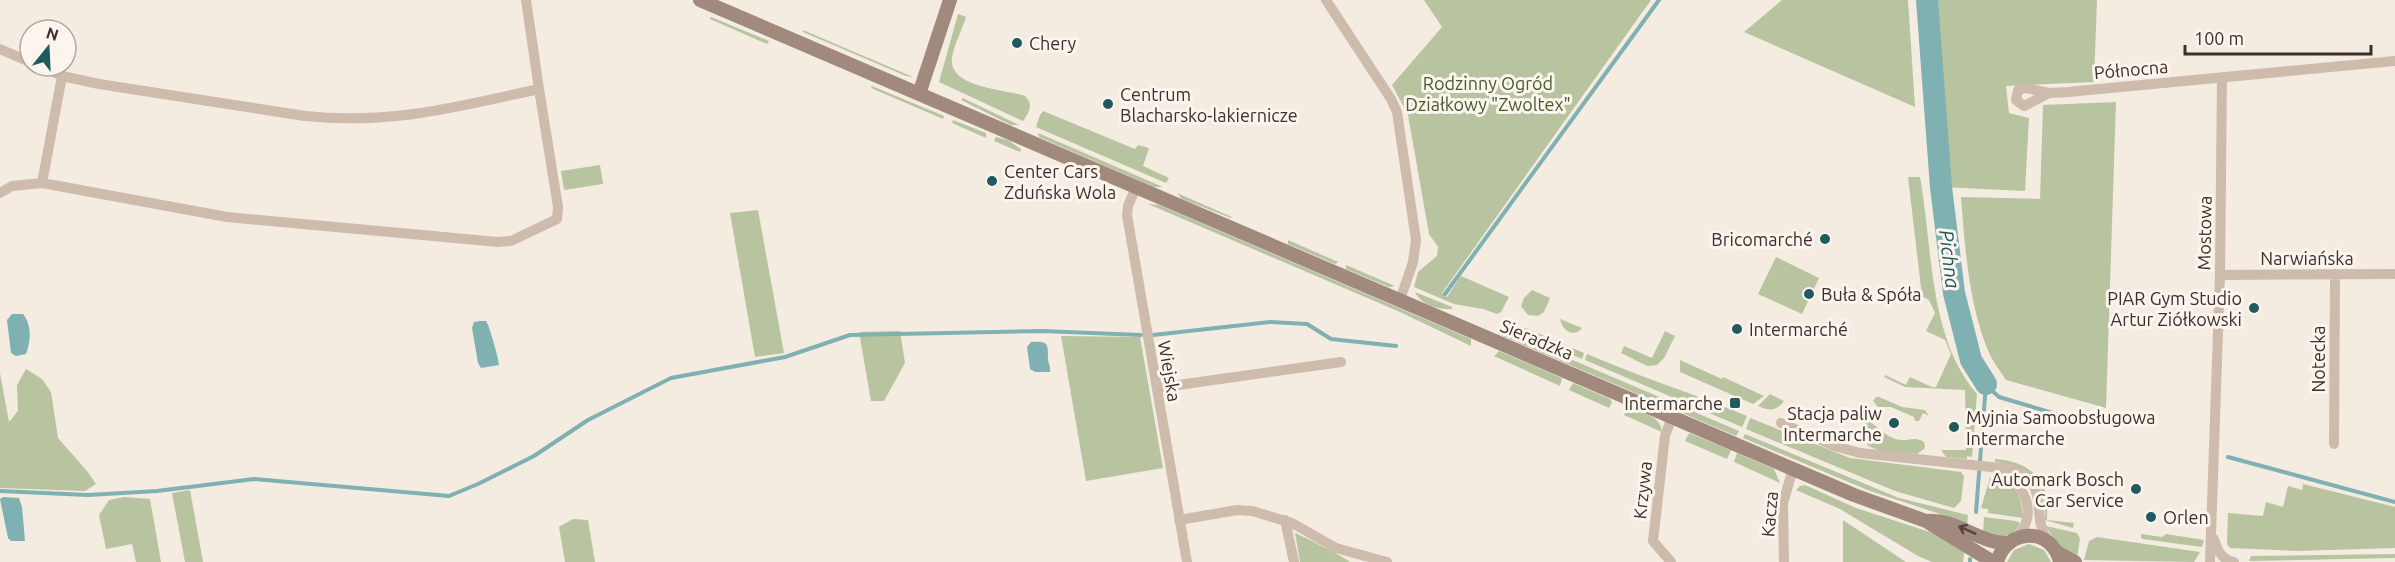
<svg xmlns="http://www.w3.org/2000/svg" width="2395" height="562" font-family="Ubuntu,sans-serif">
<rect width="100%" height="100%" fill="#f4ebe1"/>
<path fill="#b8c4a0" d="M1424 0H1651L1442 293 1447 297 1461 276 1509 297 1501 312 1497 314 1483 309 1454 304 1414 287 1418 272 1437 256 1438 247 1429 234 1408 115 1392 85 1442 27Z
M1782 0H1908L1915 107 1744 32Z
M1927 0H2097L2094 82 2006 86 2009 113 2029 118 2025 191 1941 187Z
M958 14 966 17C962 30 954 44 952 58 948 88 1006 89 1025 96 1034 104 1029 113 1023 121L939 82Z
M711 17 769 41 767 44 710 19Z
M803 30 913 77 906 76 803 32Z
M872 86 944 116 943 119 871 88Z
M963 98 1019 125H1011L961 100Z
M2116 102 2106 408 2006 380C2001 372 1995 365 1991 357 1969 310 1965 248 1961 197L2040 199 2043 105Z
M1043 111 1135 149 1138 145 1149 148 1143 166 1169 178 1166 183 1036 127 1040 115Z
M953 120 986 133V138L952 123Z
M1038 133 1163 187H1154L1039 137Z
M996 137 1008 140 1021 149 1020 152 994 141Z
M600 165 603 184 564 190 561 171Z
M1908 177H1920C1933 248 1928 337 1977 394L1972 457 1967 456V459L1946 457 1941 450H1966L1965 390 1905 387 1884 377 1885 375 1906 385 1910 377 1932 387H1936L1951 354 1945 340 1926 331 1935 313 1929 300 1922 296Z
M1177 193 1232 217 1231 218 1182 199Z
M1148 204 1159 205 1471 339V346L1400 312Z
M758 210 784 353 755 357 730 213Z
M1288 240 1338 262 1335 264 1288 244Z
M1776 257 1819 278 1802 314 1758 294Z
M1346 265 1395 286 1389 287 1346 269Z
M1532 290 1550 298 1544 312 1538 316 1528 315 1521 306 1524 298Z
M1415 292 1452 307V309C1439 310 1421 305 1415 292Z
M1560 319 1582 328 1578 332C1568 335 1562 328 1560 319Z
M1511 325 1528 329 1584 353 1582 359 1506 326Z
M1500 329 1739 431 1736 436 1498 334Z
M900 331 905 363 884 401H871L859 332Z
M1665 331 1675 336 1664 358 1657 365 1647 366 1621 353 1624 346 1652 358Z
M1061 336 1140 337 1163 468 1086 481Z
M1499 351 1562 378 1560 386 1494 356Z
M1587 354C1640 377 1695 394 1747 416L1742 427 1585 360Z
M1680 360 1722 379 1723 377 1764 396 1753 404 1680 372Z
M26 369 42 379 51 392 58 438 87 471 96 484 85 491 0 488V373L9 422 18 411 17 385Z
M1573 383 1610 399 1612 402 1609 408 1569 390Z
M1770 394 1784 401C1776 412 1769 411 1758 406Z
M1879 397 1902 407 1925 410 1929 416 1923 413 1919 421H1915L1914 417 1891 407H1878L1873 401 1876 397Z
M1630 408C1643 413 1661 416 1662 432L1624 415 1627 409Z
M1750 418 1850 458 1961 472 1964 476 1961 501 1954 508 1895 491 1746 429Z
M1868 421C1879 427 1888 439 1901 440 1911 441 1914 436 1924 442L1925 448 1917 454C1896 452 1853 455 1863 424Z
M1689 433 1731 450 1727 459 1685 441Z
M1745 434 1899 498 1968 515 1967 525 1937 513 1870 491 1743 438Z
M1737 453 1774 469 1780 483 1734 462Z
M1995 459C2016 460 2038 469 2045 491 2048 499 2047 510 2047 520L2074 523 2073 528 2045 520C2046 483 2032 466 1995 462Z
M1994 476C2016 483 2022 496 2023 518L1988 513V509L1981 508 1990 478Z
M2303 484 2395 507V548L2297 551 2230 548 2227 544 2228 513 2263 516 2266 502 2283 507 2288 486 2302 490Z
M1805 485 1856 508 1942 536 1965 548 1963 562H1932L1918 556 1840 509 1796 490 1800 486Z
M190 490 203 562H185L172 493Z
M124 497 150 499 161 562H136L132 544 106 549 99 515 109 500Z
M1984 517 2016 521 2020 523C2014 540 1998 537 1983 533Z
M573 519 588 520 595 562H565L559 527Z
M1843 520 1906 562H1843Z
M2046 526 2077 533 2080 539 2077 558C2063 552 2053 539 2046 526Z
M1295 533C1301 535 1348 559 1350 562H1300Z
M2141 534 2162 537 2166 534 2204 540 2202 547 2143 539 2141 538Z
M2097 537 2200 552 2194 562 2084 560 2089 541Z
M2029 544 2044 550 2051 562H2007L2014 550Z
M2395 554V558L2249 561 2251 556Z"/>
<path fill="#7fb0b2" d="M12 314H23C32 325 31 341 26 354L16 356 11 353 7 320Z
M480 321H486C489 324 499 360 499 365L481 368 478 363 472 328 474 322Z
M1031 342C1048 341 1048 343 1048 358 1048 364 1051 366 1050 372H1035L1030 369 1027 347Z
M3 497 19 498 22 507 25 541H11L8 538 0 499Z"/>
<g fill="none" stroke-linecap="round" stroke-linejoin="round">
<path stroke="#7fb0b2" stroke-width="4" d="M1445 294 1659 0
M1153 335 1270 322 1307 324 1331 339 1396 346
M1986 385 1999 397 2056 414
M2228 457 2395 502
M0 491 88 495 157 491 254 479 449 496 478 484 534 456 588 420 671 378 785 357 850 335 1042 331 1141 335
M1976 512 1986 384
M1970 562V559"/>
<path stroke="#7fb0b2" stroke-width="22" d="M1927 0 1941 187 1954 293 1971 360 1986 384"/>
<path stroke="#cdbbac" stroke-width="10" d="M1326 0 1391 99 1397 112 1416 240 1413 262 1400 300
M0 49 30 62
M40 66 62 76 99 84 305 116C391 125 457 107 539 89L526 0
M2049 93 2024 106 2016 100 2018 90 2026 88 2049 93 2068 92 2395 61
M42 183 62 76
M1136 187 1128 206 1127 215 1187 562
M0 193 12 186 42 183 227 217 498 242 511 241 557 219 558 207 539 89
M2220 275 2395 274
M1157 388 1341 362
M1781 423 1834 446 1860 453 2010 469C2053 483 2029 514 2048 541
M2334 444 2335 274
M1998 471C2025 484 2038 511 2018 537
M1179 520 1237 510 1252 511 1292 523 1336 548 1387 562
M1285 520 1294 562
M2214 539C2218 551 2221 559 2234 562
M1671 562 1653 541 1665 436 1672 417
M1784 562 1783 503 1793 469
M2210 562 2220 275 2222 77"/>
<path stroke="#a18a7d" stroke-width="14" d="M700 0 1737 445 1854 495 1926 521 1993 562
M919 94 950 0
M1926 521C1956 518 1979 544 2008 543
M2057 552 2075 562
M1997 562C2006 528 2052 526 2060 562"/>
</g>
<defs><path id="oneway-shaft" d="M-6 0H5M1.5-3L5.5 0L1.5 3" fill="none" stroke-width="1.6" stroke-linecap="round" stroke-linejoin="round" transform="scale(1.5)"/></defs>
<use stroke="#544640" href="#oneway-shaft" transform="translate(1967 530) rotate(-156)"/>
<g fill="#1f5a5e" stroke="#fbf5ee" stroke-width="2">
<circle cx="1017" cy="43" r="6"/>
<circle cx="1108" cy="104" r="6"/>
<circle cx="992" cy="181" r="6"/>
<circle cx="1825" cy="239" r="6"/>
<circle cx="1809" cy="294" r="6"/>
<circle cx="2254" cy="308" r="6"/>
<circle cx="1737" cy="329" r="6"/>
<rect x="1729" y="397" width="12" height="12" rx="3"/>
<circle cx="1894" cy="423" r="6"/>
<circle cx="1954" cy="427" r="6"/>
<circle cx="2136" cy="489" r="6"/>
<circle cx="2151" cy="517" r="6"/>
</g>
<g text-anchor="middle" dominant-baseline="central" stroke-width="6" stroke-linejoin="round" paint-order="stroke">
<g font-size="18" fill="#3b302b" stroke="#fbf5ee" text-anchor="start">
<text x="1029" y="43">Chery</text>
<text x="1120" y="94">Centrum<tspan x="1120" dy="21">Blacharsko-lakiernicze</tspan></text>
<text x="1004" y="171">Center Cars<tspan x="1004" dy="21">Zduńska Wola</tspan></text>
<text x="1813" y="239" text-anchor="end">Bricomarché</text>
<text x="1821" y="294">Buła &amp; Spóła</text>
<text x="2242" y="298" text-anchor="end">PIAR Gym Studio<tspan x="2242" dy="21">Artur Ziółkowski</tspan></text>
<text x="1749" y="329">Intermarché</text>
<text x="1723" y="403" text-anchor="end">Intermarche</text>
<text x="1882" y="413" text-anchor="end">Stacja paliw<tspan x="1882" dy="21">Intermarche</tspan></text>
<text x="1966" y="417">Myjnia Samoobsługowa<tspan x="1966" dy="21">Intermarche</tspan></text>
<text x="2124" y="479" text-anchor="end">Automark Bosch<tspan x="2124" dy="21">Car Service</tspan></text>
<text x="2163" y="517">Orlen</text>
</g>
<g font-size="18" fill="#3b302b" stroke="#fbf5ee">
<text transform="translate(2131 69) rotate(-5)">Północna</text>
<text transform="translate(2204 233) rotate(-89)">Mostowa</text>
<text x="2307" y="258">Narwiańska</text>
<text transform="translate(1537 339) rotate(23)">Sieradzka</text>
<text transform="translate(2318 359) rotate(-90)">Notecka</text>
<text transform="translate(1170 371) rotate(80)">Wiejska</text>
<text transform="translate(1642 490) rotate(-84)">Krzywa</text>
<text transform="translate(1769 514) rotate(-85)">Kacza</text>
</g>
<g font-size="18" fill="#4a5a2e" stroke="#fbf5ee">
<text x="1488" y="83">Rodzinny Ogród<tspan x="1488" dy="21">Działkowy "Zwoltex"</tspan></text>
</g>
<g font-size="20" font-style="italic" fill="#1f5a5e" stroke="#fbf5ee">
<text transform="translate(1950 259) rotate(83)">Pichna</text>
</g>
</g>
<g transform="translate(48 48) rotate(18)"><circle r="28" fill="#fbf5ee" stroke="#aea6a0" stroke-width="1.5"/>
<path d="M0-4.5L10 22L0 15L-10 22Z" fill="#1f5a5e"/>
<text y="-9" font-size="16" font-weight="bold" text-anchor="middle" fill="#3b302b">N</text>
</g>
<path d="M2185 45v9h186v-9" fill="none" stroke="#3b302b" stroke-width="3"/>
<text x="2194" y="45" font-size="18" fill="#3b302b" stroke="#fbf5ee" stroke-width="4.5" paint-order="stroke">100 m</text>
</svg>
